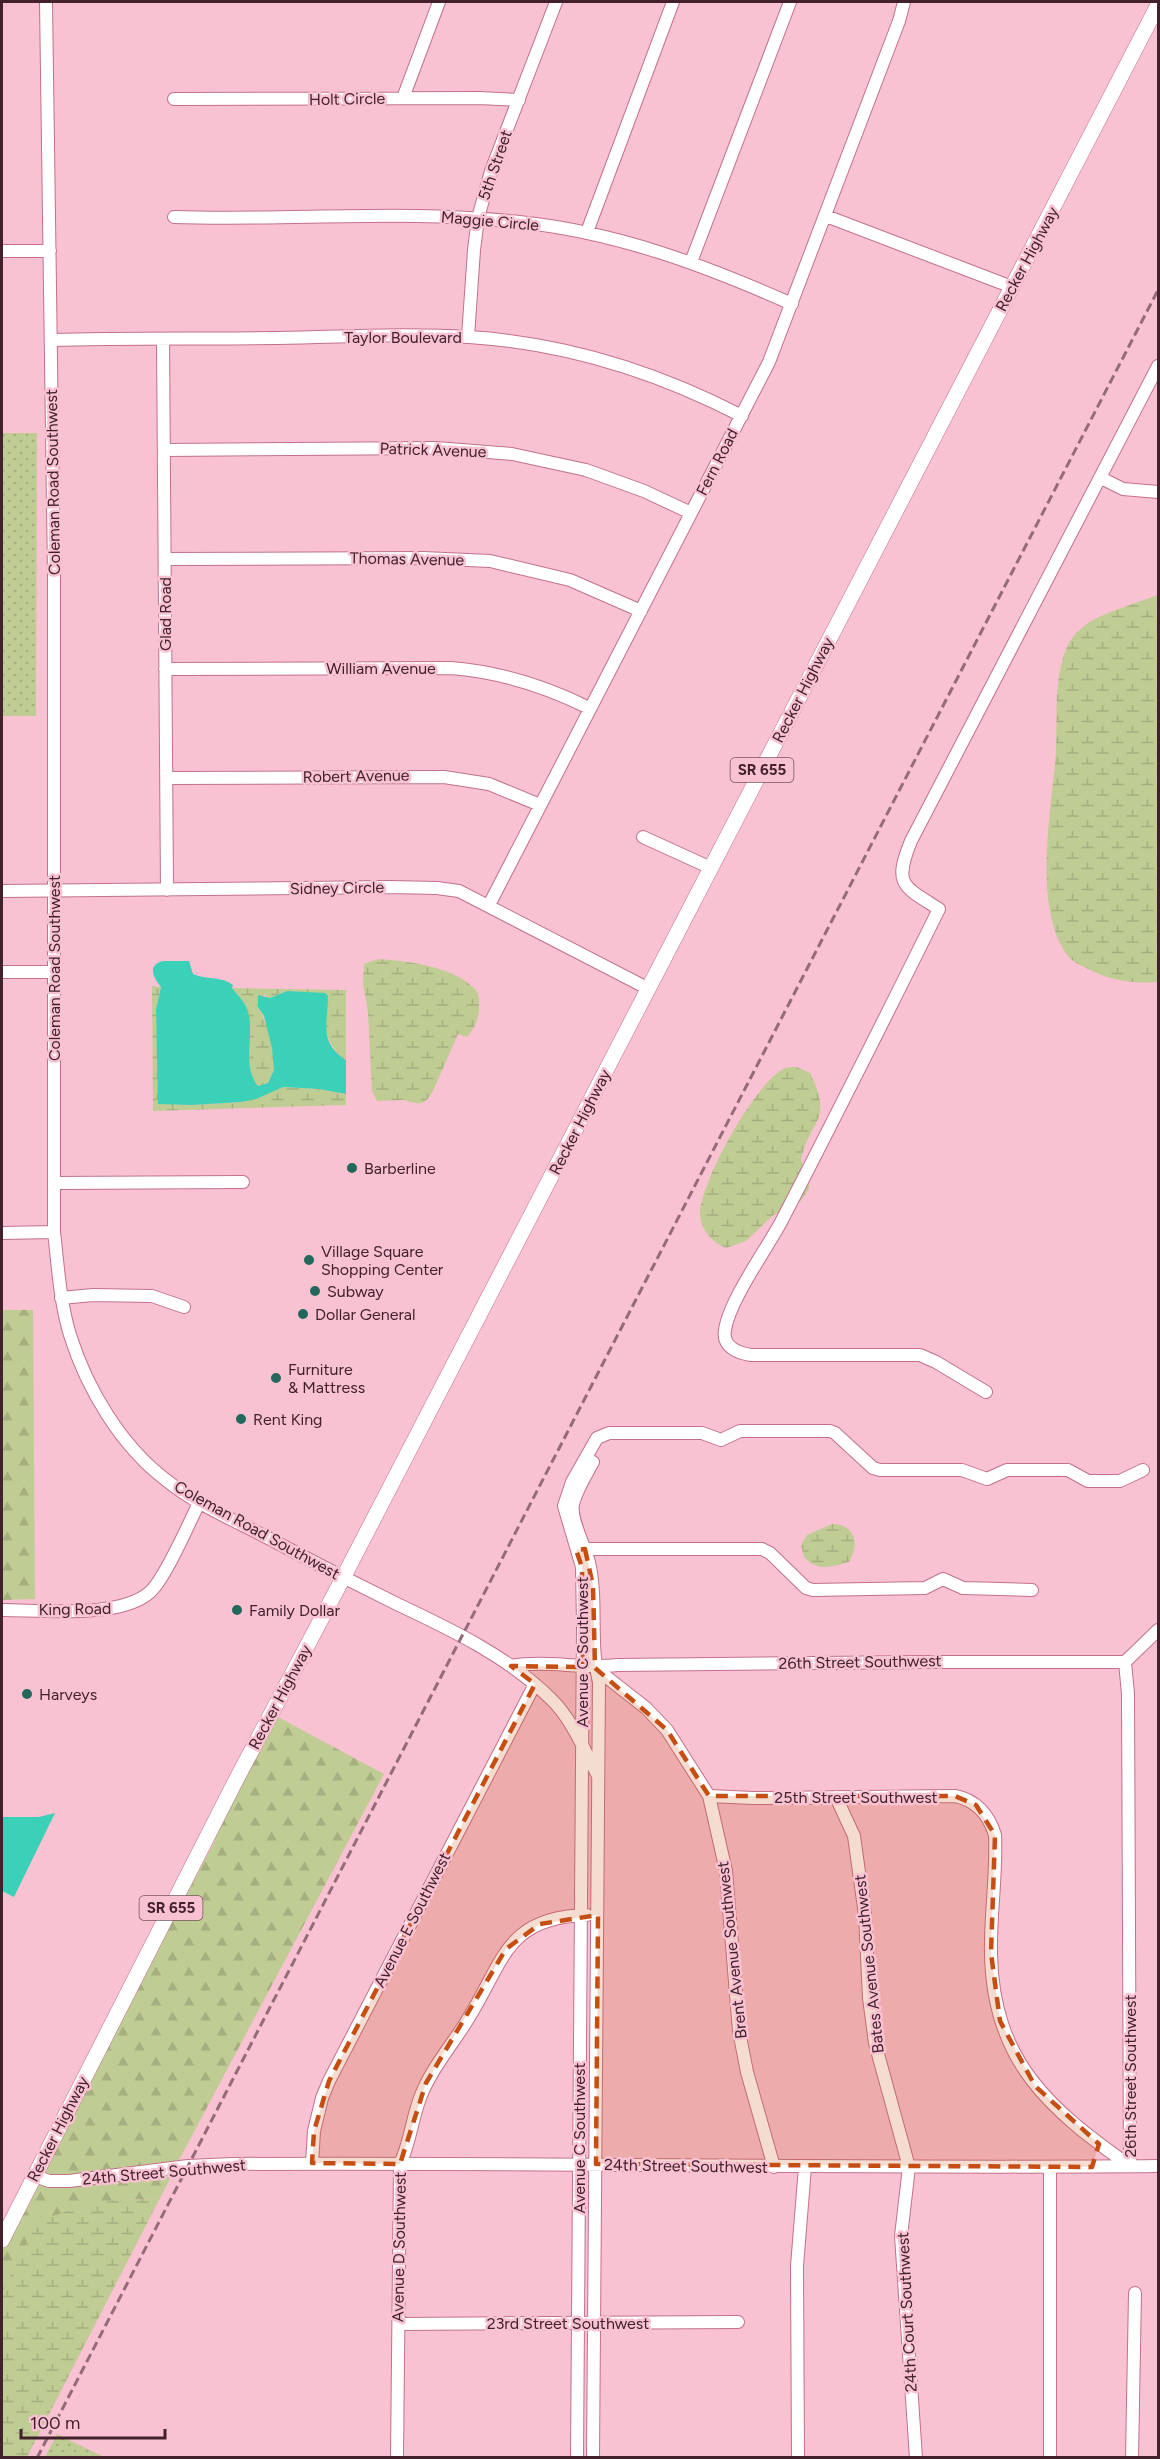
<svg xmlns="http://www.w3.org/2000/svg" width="1160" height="2459" font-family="Figtree,sans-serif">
<defs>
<pattern id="grass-dots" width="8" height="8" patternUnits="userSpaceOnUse" patternTransform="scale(1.5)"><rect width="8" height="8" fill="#bfcc93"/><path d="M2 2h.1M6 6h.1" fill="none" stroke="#a5af7f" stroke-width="1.8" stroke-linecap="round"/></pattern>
<pattern id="forest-firs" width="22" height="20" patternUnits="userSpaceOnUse" patternTransform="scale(1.5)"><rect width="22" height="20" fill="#bfcc93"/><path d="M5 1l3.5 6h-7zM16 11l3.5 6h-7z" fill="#a5af7f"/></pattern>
<pattern id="wetland-marsh" width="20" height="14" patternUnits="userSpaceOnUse" patternTransform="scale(1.5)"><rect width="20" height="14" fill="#bfcc93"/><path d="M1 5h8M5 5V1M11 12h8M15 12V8" fill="none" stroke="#a5af7f"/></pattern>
</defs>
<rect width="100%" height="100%" fill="#f8c2d2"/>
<path fill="url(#grass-dots)" d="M2 433H37L36 716H2Z
M57 2434 104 2457H45Z"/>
<path fill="url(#forest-firs)" d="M1158 595V608L1138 602Z
M2 1310H33L35 1599 2 1600Z
M276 1716 384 1774 178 2162 69 2176H50L42 2173 136 1989 215 1841 212 1838Z
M173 2173 159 2200 120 2199 37 2223 2 2293V2251L37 2182Z"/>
<path fill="url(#wetland-marsh)" d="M1138 602 1158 608V982C1136 984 1113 981 1092 971 1085 967 1074 963 1069 957 1031 910 1052 808 1056 751 1058 716 1053 680 1067 647 1080 619 1112 612 1138 602Z
M379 959C407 961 460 967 478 993 481 1009 479 1024 467 1037L458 1034 433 1091C422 1110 418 1102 402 1100 394 1100 385 1101 377 1101L372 1091 368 1012 363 983 364 964Z
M152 986 161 987 156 1009 159 1103 192 1105 241 1102 282 1087 319 1089 346 1094V1105L153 1111Z
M231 988 346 990V1060C332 1051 324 1034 325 1018 325 1008 328 1003 325 994L287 991 270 998 264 995 258 1007C267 1021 276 1053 274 1069 273 1074 269 1078 268 1083L258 1086C241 1065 254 1031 246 1007 243 1000 236 994 231 988Z
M797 1067 810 1073C834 1122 810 1118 801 1160L809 1179V1189L800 1202 772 1216 746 1241 726 1248C712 1242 700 1229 700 1213 701 1181 755 1084 783 1069 787 1067 793 1067 797 1067Z
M832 1524C855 1524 860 1544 849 1562 831 1567 818 1572 804 1557L801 1545 807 1535Z
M120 2199 159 2200 27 2457H2V2293L36 2223 77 2207Z"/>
<path fill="#3ad1b8" d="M163 961H189L193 974C206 980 222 976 233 985L232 988C236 993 241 998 244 1003 259 1027 239 1063 258 1086L268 1083 274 1070 272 1048 264 1016 258 1007V995L270 998 287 991 325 993 328 996C328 1022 318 1042 346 1060V1094L319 1089 283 1087 256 1099 241 1102 192 1105 158 1104 156 1009 161 987C153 977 147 965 163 961Z
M55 1813 14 1897 2 1891V1817H39Z"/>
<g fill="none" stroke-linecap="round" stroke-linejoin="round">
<g stroke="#c3708c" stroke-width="14">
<path id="minor" d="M46 2 54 575V1232C58 1267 60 1302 70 1335 87 1389 121 1446 166 1480 197 1505 234 1520 268 1538 311 1561 354 1583 397 1604 450 1629 509 1657 551 1699 572 1719 584 1750 598 1776
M403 98 439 2
M174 99 479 98 519 100
M826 216 1012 287
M174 217C289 221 405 209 519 222 616 232 704 265 792 304
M587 232 673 2
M2 251H50
M691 262 790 2
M468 337 474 250 478 218 491 171 556 2
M163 339 167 890
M51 340C125 338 200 339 274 338 338 337 404 333 469 337 565 343 657 372 742 416
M164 450 436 448 512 454 586 470 644 491 691 513
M1101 478 1123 489 1158 492
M165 559 423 558 490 561 570 580 641 611
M165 669 451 668C501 672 545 686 589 708
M166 778 444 777 489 784 540 805
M643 837 711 868
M2 891 391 887 437 888 459 891 649 989
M489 905 769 362 899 21 904 2
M2 972H54
M54 1183 243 1182
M2 1233 54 1232
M61 1298 93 1295 152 1296 184 1307
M986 1392 936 1362 920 1355H751C738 1353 722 1347 725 1330 729 1301 766 1250 781 1222 835 1118 887 1014 939 909 903 886 893 885 911 841L1158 366
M579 1549H762L770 1553 806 1588 813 1590 925 1588 943 1579 963 1588 1032 1590
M2 1610C42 1610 120 1619 150 1592 165 1579 189 1523 199 1503
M1125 1662 1128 1694 1130 2166
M511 1666C545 1660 581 1669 617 1665L925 1662H1125L1158 1630
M595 1668 646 1708 667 1730 709 1796 726 1871 739 2031 747 2072 774 2167
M709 1796 753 1798 955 1796C976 1800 989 1815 995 1835 997 1875 990 1914 991 1954 993 2061 1049 2109 1130 2166
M836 1797 854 1836 865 1915 869 1998 875 2043 909 2167 901 2236 916 2458
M312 2163 314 2131 322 2098 329 2081 535 1684
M1050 2167V2458
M35 2176 49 2181H69L188 2166 232 2164C541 2162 850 2169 1158 2166
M399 2324 738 2322
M397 2458 400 2164C411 2141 412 2116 422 2093 433 2066 453 2044 468 2019 504 1962 505 1917 587 1915
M577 2458 583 1625 582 1567 564 1506 572 1482 597 1438 609 1433H702L721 1440 740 1431H830L835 1433 873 1468 880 1470H962L987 1479 1007 1470H1068L1088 1481H1120L1143 1470
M593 2458 599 1682C589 1643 598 1601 589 1562 585 1546 570 1519 573 1504 577 1489 586 1475 593 1462
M798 2458 797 2266 805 2167
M1132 2458 1135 2293"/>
</g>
<g stroke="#c3708c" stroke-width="16">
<path id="major" d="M2 2240 235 1782 343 1578 1158 5"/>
</g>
<use href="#minor" stroke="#fff" stroke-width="12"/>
<use href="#major" stroke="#fff" stroke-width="15"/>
<path stroke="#966b79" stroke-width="3" stroke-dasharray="9 4.5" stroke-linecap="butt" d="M37 2458 1158 290"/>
</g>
<path fill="#c74e12" fill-opacity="0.2" stroke="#c74e12" stroke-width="4.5" stroke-dasharray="12 8" stroke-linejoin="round" d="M585 1549 593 1586 595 1668 667 1730 709 1796H955L976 1805 995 1835 991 1953 1000 2021 1035 2086 1099 2144 1092 2167 596 2164 598 1915 540 1924 506 1949 426 2083 400 2164 312 2163 314 2131 329 2081 535 1684 511 1666 583 1667 582 1567 576 1550Z"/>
<g fill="#22685c" stroke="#f8c2d2" stroke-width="2">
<circle cx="352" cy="1168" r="6"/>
<circle cx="309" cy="1260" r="6"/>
<circle cx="315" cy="1291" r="6"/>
<circle cx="303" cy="1314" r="6"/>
<circle cx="276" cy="1378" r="6"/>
<circle cx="241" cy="1419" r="6"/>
<circle cx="237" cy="1610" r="6"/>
<circle cx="27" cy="1694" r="6"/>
</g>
<g text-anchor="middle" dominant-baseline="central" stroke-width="5" stroke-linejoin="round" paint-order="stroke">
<g fill="#f8c2d2" stroke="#79515e" stroke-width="1.5">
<rect x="730.5" y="758" width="63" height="24" rx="4.5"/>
<rect x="139.5" y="1896" width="63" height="24" rx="4.5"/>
</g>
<g font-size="15" font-weight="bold" fill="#42202c">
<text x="762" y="770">SR 655</text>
<text x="171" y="1908">SR 655</text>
</g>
<g font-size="16" fill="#42202c" stroke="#f8c2d2">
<text transform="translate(347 99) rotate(-1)">Holt Circle</text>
<text transform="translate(495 165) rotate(-71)">5th Street</text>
<text transform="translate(490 221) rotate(5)">Maggie Circle</text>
<text transform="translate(1027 259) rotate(-62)">Recker Highway</text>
<text x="403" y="337">Taylor Boulevard</text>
<text transform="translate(433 450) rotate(2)">Patrick Avenue</text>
<text transform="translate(717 462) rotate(-63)">Fern Road</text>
<text transform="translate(53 482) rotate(-91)">Coleman Road Southwest</text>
<text transform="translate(407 559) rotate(1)">Thomas Avenue</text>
<text transform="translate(165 614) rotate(-90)">Glad Road</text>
<text x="381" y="668">William Avenue</text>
<text transform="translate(803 690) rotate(-63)">Recker Highway</text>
<text transform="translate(356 776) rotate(-1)">Robert Avenue</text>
<text transform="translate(337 888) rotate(-1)">Sidney Circle</text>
<text transform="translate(54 968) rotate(-90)">Coleman Road Southwest</text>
<text transform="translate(580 1122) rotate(-63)">Recker Highway</text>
<text transform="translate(257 1530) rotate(29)">Coleman Road Southwest</text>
<text transform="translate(75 1609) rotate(-1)">King Road</text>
<text transform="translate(582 1652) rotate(-90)">Avenue C Southwest</text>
<text transform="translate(860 1662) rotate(-1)">26th Street Southwest</text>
<text transform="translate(280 1697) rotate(-62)">Recker Highway</text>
<text x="856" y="1797">25th Street Southwest</text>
<text transform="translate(412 1920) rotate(-63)">Avenue E Southwest</text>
<text transform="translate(732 1950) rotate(-96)">Brent Avenue Southwest</text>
<text transform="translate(869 1964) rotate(-96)">Bates Avenue Southwest</text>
<text transform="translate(1130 2076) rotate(-90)">26th Street Southwest</text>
<text transform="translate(58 2129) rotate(-63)">Recker Highway</text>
<text transform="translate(579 2138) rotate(-90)">Avenue C Southwest</text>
<text transform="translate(686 2166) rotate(1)">24th Street Southwest</text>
<text transform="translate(164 2172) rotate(-5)">24th Street Southwest</text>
<text transform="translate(399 2247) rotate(-89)">Avenue D Southwest</text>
<text transform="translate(907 2312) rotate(-93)">24th Court Southwest</text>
<text x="568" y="2323">23rd Street Southwest</text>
</g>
<g font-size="16" fill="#42202c" stroke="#f8c2d2" text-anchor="start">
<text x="364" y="1168">Barberline</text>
<text x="321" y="1251">Village Square<tspan x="321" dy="18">Shopping Center</tspan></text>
<text x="327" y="1291">Subway</text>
<text x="315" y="1314">Dollar General</text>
<text x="288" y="1369">Furniture<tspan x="288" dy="18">&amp; Mattress</tspan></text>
<text x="253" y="1419">Rent King</text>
<text x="249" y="1610">Family Dollar</text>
<text x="39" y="1694">Harveys</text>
</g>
</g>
<rect width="1160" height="2459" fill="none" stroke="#42202c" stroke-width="6"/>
<path d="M21 2429v9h144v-9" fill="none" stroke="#42202c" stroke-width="3"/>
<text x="30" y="2429" font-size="18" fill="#42202c" stroke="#f8c2d2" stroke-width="4.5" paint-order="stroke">100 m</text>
</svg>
